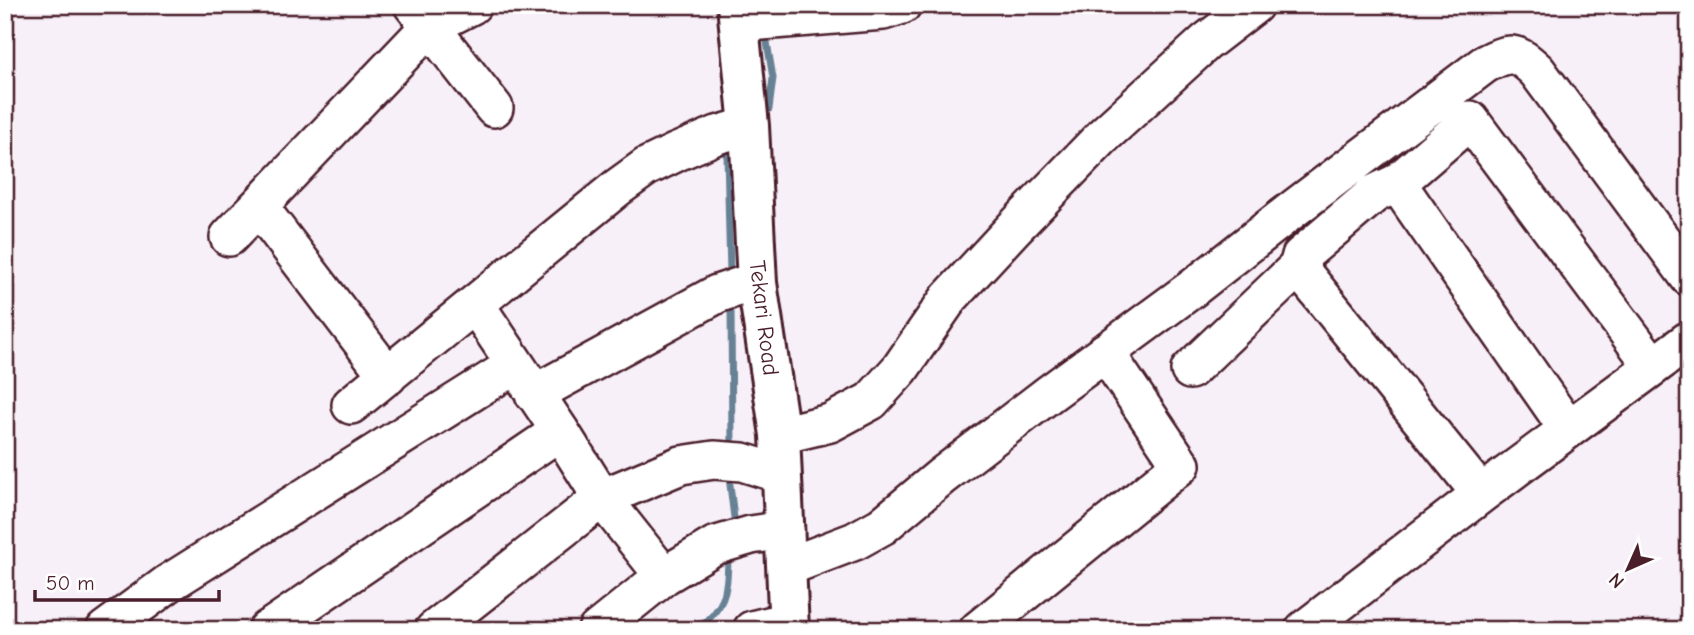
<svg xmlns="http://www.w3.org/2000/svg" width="1694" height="635" font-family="'Comic Neue',sans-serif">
<rect width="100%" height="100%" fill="#f8f0f9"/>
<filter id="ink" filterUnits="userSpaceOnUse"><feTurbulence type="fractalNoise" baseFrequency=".0143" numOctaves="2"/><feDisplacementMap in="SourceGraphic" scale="14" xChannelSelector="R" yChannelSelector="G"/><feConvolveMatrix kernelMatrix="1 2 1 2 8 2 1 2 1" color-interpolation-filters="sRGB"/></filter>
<g filter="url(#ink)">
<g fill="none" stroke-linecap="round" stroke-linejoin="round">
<path stroke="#678295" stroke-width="7" d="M767 42 773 78 769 109
M727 154 730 274
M731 306 732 449
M730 485 735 526
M697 630C725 607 727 595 728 560"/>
<g stroke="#4a1f2b" stroke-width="42">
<path id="minor" d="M413 5 494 108
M739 23 883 11 902 5
M1397 183 1568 429
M269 220 388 376
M229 237 429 27 472 5
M1298 267 1481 494
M475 304 560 431 602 498 664 576
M1190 370 1298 267 1301 256 1374 194 1397 183 1470 120 1653 366
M534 394 717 294 744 285 757 283
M351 405 617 188 646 167 677 152 717 135 749 126
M780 435 830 423 871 401 900 369 949 298 1013 229 1104 135 1206 42 1254 5
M787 567 855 541 882 526 942 476 1049 394 1193 288 1296 207 1485 64C1510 51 1516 51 1537 71L1689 277
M105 630 169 583 515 365
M267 630 560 431
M434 630 602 498 681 465 714 460 742 462 781 474
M597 630 664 576 714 546 751 535 785 530
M752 630 789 621
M978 630 1181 465 1105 352
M1304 630 1481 494 1689 340"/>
</g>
<g stroke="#4a1f2b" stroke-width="44">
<path id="highway" d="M737 5 749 126 757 283 780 435 789 630"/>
</g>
<use href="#minor" stroke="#fff" stroke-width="37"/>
<use href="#highway" stroke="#fff" stroke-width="38"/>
</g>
</g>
<g text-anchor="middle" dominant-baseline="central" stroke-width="7" stroke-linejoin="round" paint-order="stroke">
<g font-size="23" fill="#4a1f2b" stroke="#fff">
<text transform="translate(764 318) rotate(83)">Tekari Road</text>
</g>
</g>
<rect width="1694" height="635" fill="none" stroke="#fff" stroke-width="28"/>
<rect x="14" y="14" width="1666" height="607" fill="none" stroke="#4a1f2b" stroke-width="2.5" filter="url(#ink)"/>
<g transform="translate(1628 569) rotate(225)" stroke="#ffffff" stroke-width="5" paint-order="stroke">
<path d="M0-5L12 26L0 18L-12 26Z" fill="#4a1f2b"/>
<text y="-10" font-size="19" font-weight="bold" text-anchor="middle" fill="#4a1f2b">N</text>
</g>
<path d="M35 590v10h184v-10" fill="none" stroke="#4a1f2b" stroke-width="3.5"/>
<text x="46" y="590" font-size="21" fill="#4a1f2b" stroke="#ffffff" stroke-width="5" paint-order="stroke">50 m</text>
</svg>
